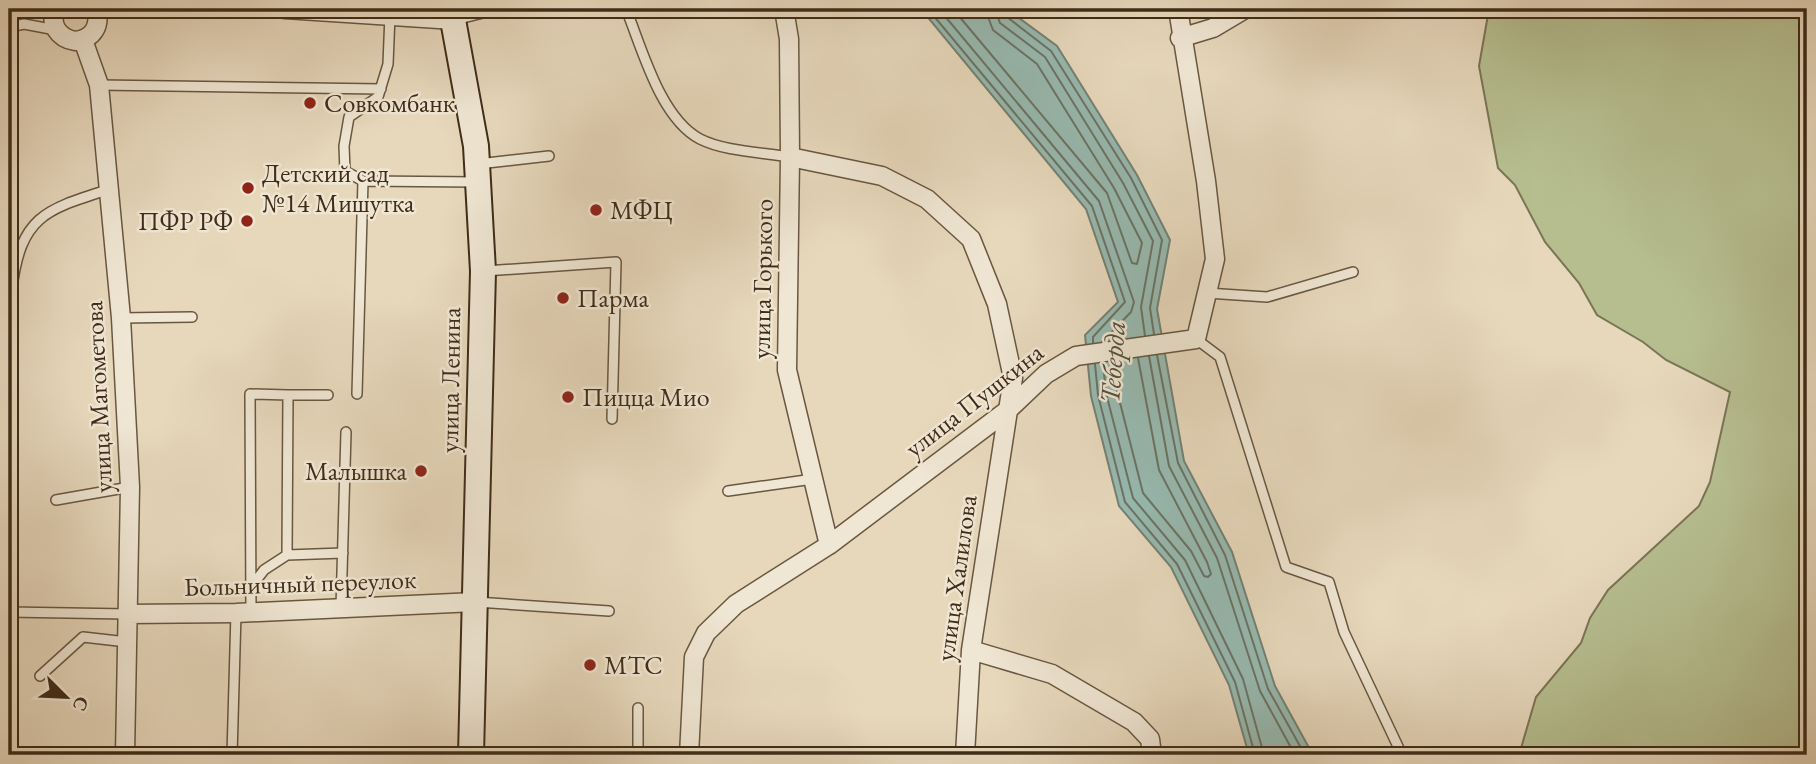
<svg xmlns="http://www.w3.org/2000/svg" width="1816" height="764" font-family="'EB Garamond',serif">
<rect width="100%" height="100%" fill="#e7d8bc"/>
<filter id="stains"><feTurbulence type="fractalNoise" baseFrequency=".00286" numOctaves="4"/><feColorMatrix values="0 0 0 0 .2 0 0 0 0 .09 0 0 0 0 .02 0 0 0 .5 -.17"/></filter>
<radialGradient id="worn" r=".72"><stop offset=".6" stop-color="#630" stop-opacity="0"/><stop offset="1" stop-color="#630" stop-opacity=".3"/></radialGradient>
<path fill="#b6be90" stroke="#7a7554" stroke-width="2" d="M1489 9H1807V755H1519L1536 697 1581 643 1590 618 1608 590 1699 506 1710 482 1730 392 1666 360 1643 342 1597 315 1579 283 1545 242 1515 185 1498 168 1479 66Z"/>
<path fill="#97bab1" stroke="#748174" stroke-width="2" d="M921 9H1007L1057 46 1137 175 1170 240 1157 309 1184 461 1232 552 1275 686 1313 755H1249L1229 685 1171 567 1119 506 1091 396 1085 335 1118 302 1086 209Z"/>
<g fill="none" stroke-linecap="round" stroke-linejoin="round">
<path stroke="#6b7364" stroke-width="2" d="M928 9 1092 206 1125 302 1093 337V343
M939 9 1099 201 1134 302 1131 312 1102 342
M953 9 1107 193 1132 263 1137 264 1142 243 1114 188 1037 64 993 30 985 9
M995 9 1000 23 1045 57 1123 183 1153 241 1141 307 1145 336
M1004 9 1007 17 1051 51 1131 178 1162 240 1150 308 1154 334
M1157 355 1178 463 1225 555 1268 689 1305 755
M1149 356 1169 466 1217 558 1260 691 1295 755
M1114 361 1117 391 1143 493 1191 551 1204 576 1208 577 1211 574 1207 562 1159 470 1138 358
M1103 363 1106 393 1133 498 1185 560 1243 679 1264 755
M1095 364 1098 395 1125 502 1177 564 1235 682 1255 755"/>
<g stroke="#695741" stroke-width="12">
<path id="service" d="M626 9C642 48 660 118 700 139 726 152 762 152 790 157
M390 15 388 64 378 97 349 117 344 146 345 171 363 181 477 182
M455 20 499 9
M9 27 24 24 56 30
M99 85 381 89
M478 164 549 156
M485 271 616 262 612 419
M12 288C21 217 44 210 107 190
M1207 293 1267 297 1353 272
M121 318 192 317
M1196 339 1220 357 1286 567 1329 582 1344 632 1402 755
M357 394 363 181
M328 395H288L287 555 343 553
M728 491 813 479
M56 500 130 487
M251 587 264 570 287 555
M476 602 609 611
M341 608 346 432
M9 612 127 614
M251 612 250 394 288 395
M40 676 83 637 127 642
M232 755 236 613
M638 755V708"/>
</g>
<g stroke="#695741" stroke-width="21">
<path id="minor" d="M55 9C50 25 58 38 75 41 93 39 101 26 96 9
M285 9 454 20
M784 9 789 39 790 157 787 370 829 545
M1180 38 1213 28 1245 9
M83 40 99 85 121 318 130 487 125 755
M790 157 882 176 927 199 971 239 997 304 1013 378 971 650 965 755
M127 614 236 613 475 602
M971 650 1052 674 1134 722 1150 739 1152 755
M689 755 694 657 706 633 736 604 829 545 1008 410 1046 374 1076 356 1196 339 1215 259 1206 181 1178 9"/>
</g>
<g stroke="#3f2c18" stroke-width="28">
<path id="secondary" d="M451 9 476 146 483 271 471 755"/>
</g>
<use href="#service" stroke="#efe6d3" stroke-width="9"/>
<use href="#minor" stroke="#efe6d3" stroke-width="18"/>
<use href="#secondary" stroke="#efe6d3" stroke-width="24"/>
</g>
<g fill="#8f2418" stroke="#efe6d3" stroke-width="2.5">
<circle cx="310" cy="103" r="7"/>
<circle cx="248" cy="188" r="7"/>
<circle cx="596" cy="210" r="7"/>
<circle cx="247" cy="221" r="7"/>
<circle cx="563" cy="298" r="7"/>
<circle cx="568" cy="397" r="7"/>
<circle cx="421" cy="471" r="7"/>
<circle cx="590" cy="665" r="7"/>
</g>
<g text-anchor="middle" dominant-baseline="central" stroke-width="5" stroke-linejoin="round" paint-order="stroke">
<g font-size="26" fill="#3f2c18" stroke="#efe6d3" text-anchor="start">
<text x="324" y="103">Совкомбанк</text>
<text x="262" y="173">Детский сад<tspan x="262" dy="30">№14 Мишутка</tspan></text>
<text x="610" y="210">МФЦ</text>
<text x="233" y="221" text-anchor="end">ПФР РФ</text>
<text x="577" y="298">Парма</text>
<text x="582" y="397">Пицца Мио</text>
<text x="407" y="471" text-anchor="end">Малышка</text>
<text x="604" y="665">МТС</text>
</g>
<g font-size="26" fill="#3f2c18" stroke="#efe6d3">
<text transform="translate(762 279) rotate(-89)">улица Горького</text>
<text transform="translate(450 380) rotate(-89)">улица Ленина</text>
<text transform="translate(98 397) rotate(-93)">улица Магометова</text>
<text transform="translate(974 400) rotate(-38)">улица Пушкина</text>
<text transform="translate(956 578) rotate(-82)">улица Халилова</text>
<text transform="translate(300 583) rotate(-2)">Больничный переулок</text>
</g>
<g font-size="28" font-style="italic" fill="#55503e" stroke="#efe6d3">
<text transform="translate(1112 362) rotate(-86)">Теберда</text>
</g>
</g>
<rect width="1816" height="764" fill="none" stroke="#e7d8bc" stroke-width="35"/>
<rect x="10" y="10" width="1795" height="743" fill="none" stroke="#3f2c18" stroke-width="3.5"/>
<rect x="18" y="18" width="1781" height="729" fill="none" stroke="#3f2c18" stroke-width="2"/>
<g transform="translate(66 697) rotate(114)" stroke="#efe6d3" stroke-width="5" paint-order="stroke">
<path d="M0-5L12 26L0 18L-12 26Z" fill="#3f2c18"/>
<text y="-10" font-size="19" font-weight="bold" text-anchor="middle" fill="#3f2c18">С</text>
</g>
<rect width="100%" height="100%" filter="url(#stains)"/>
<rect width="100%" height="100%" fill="url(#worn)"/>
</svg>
